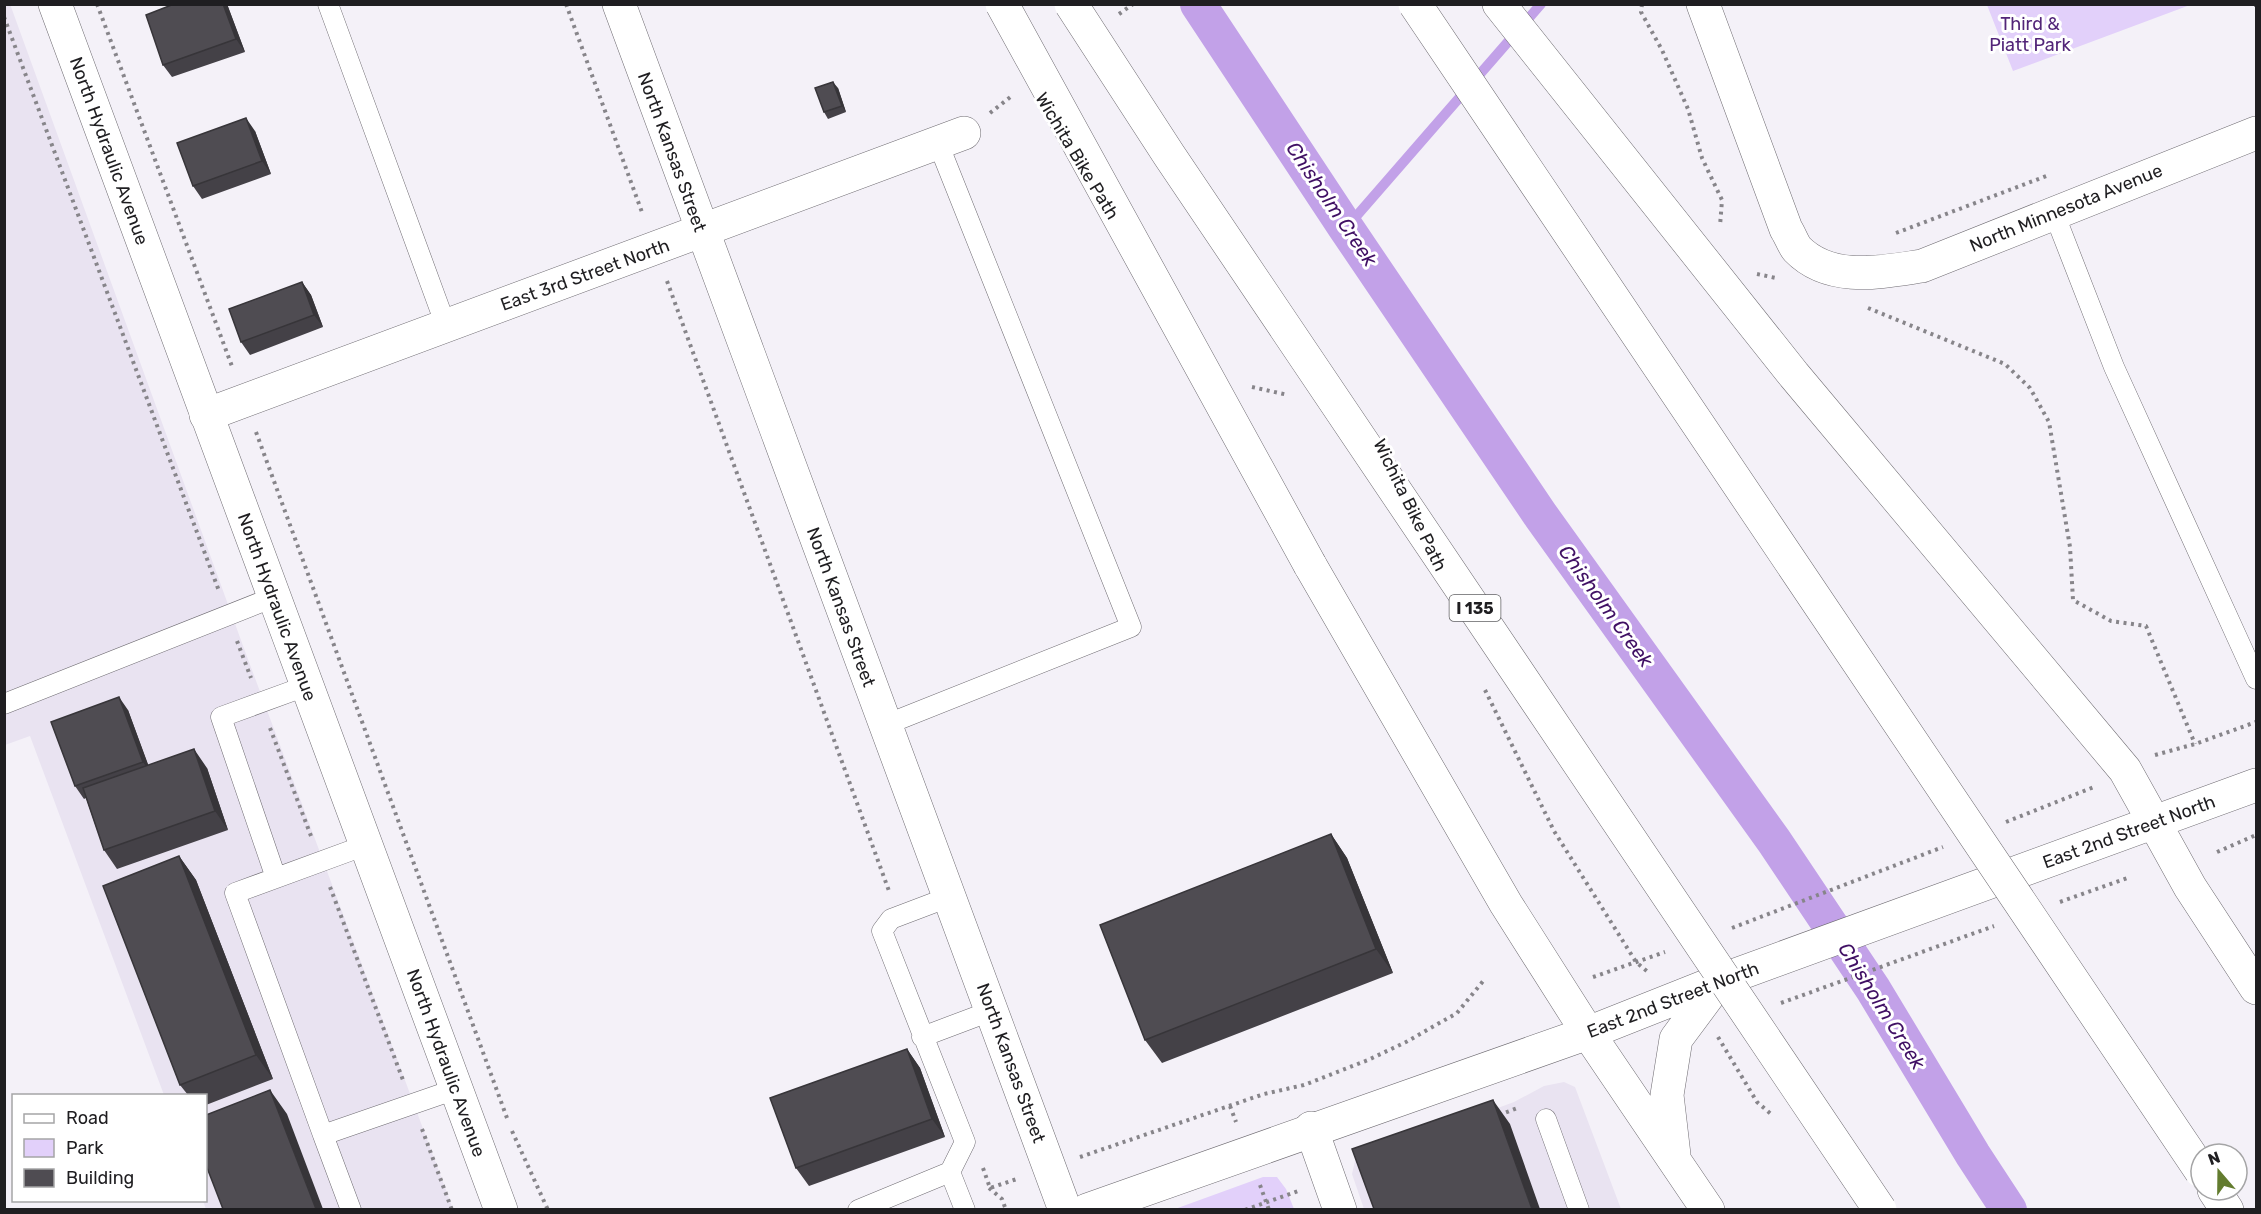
<svg xmlns="http://www.w3.org/2000/svg" width="2261" height="1214" font-family="Rubik,sans-serif">
<rect width="100%" height="100%" fill="#f4f1f8"/>
<path fill="#e9e3f1" d="M10 4 246 654 453 1209H206L203 1201 206 1200V1096L164 1095 30 736 5 745 4 5Z
M1564 1082 1575 1087 1621 1209H1364L1352 1174 1355 1161 1514 1102 1544 1086Z"/>
<path fill="#e2d0fa" d="M1987 5V4L2190 5 2013 71Z
M1263 1177H1277L1286 1189 1294 1209H1175Z"/>
<g fill="none" stroke-linecap="round" stroke-linejoin="round">
<path stroke="#c2a1e8" stroke-width="10" d="M1346 228 1541 4"/>
<path stroke="#c2a1e8" stroke-width="36" d="M1198 4 1346 228 1541 516 1774 841 1873 989 1973 1155 2009 1210"/>
<g stroke="#6f6c72" stroke-width="21">
<path id="lane" d="M328 4 446 326
M2054 213 2114 367 2256 679
M4 704 274 597
M885 725 1131 627 938 143
M366 845 235 893 323 1135 456 1089
M276 878 221 717 306 686
M922 1037 991 1011
M1546 1119 1579 1210
M323 1135 351 1210
M950 1172 965 1210
M858 1210 950 1172 965 1142 882 931 891 919 949 897"/>
</g>
<g stroke="#6f6c72" stroke-width="34">
<path id="street" d="M619 4 1065 1210
M1703 4 1786 229C1790 235 1793 244 1797 249 1830 283 1881 272 1922 266L2256 133
M206 415 964 133
M1311 1128 1340 1210"/>
</g>
<g stroke="#6f6c72" stroke-width="34">
<path id="secondary" d="M55 4 501 1210
M2154 822 2190 887 2256 988
M1588 1033 1708 1210
M1674 1155 1667 1095 1676 1039 1719 981
M1087 1210 1588 1033 1719 981 2256 785"/>
</g>
<g stroke="#6f6c72" stroke-width="34">
<path id="highway" d="M1499 4 1794 375 2125 770 2154 822
M1310 565 1506 904 1588 1033
M2214 1190 2227 1210"/>
</g>
<path stroke="#87858a" stroke-width="4" stroke-dasharray="3 4.5" stroke-linecap="butt" d="M97 4 233 369
M566 4 643 215
M1642 4 1641 12 1662 50 1688 109 1702 158 1722 200 1720 226
M2256 4V7
M1119 14 1133 4
M4 17 219 591
M990 113 1013 95
M1896 233 2049 175
M1757 274 1776 278
M667 281 889 891
M1868 308 2005 364 2030 388 2049 422 2070 547 2073 600 2111 621 2146 626 2195 744
M1252 387 1288 395
M256 432 507 1118
M237 641 251 678
M1485 690 1554 831 1636 962 1649 973
M270 728 311 836
M2155 755 2195 744 2256 722
M2006 822 2094 787
M2217 852 2256 835
M330 887 403 1080
M2060 902 2130 877
M1732 928 1943 847
M1593 977 1665 952
M1781 1003 1994 926
M1718 1037 1757 1102 1771 1114
M1230 1106 1236 1122
M1499 1115 1520 1107
M422 1129 452 1210
M512 1131 548 1210
M1080 1157 1264 1094 1304 1085 1368 1060 1406 1042 1457 1013 1484 980
M983 1168 990 1188 1017 1179
M1260 1185 1269 1210
M989 1188 1002 1199 1006 1210
M1245 1210 1298 1191"/>
<use href="#lane" stroke="#fff" stroke-width="20"/>
<use href="#street" stroke="#fff" stroke-width="33"/>
<use href="#secondary" stroke="#fff" stroke-width="33"/>
<use href="#highway" stroke="#fff" stroke-width="33"/>
<g stroke="#6f6c72" stroke-width="34" stroke-linecap="butt">
<path id="highway-bridge" d="M1002 4 1310 565
M1071 4 1169 155 1880 1210
M1415 4 2201 1171"/>
</g>
<use href="#highway-bridge" stroke="#fff" stroke-width="33"/>
</g>
<path fill="#444147" d="M227 4 245 52 172 77 163 65Z
M838 88 846 112 828 119 824 112Z
M255 131 271 174 202 199 193 186Z
M302 282 311 295 323 327 250 355 241 342Z
M128 710 148 765 207 768 228 830 117 869 104 850 86 798 84 799 75 786Z
M1331 834 1347 858 1393 973 1162 1063 1145 1040Z
M179 856 196 880 273 1079 206 1105V1095H188L180 1085Z
M907 1049 920 1068 945 1137 809 1186 796 1168Z"/>
<path fill="#373539" d="M223 4H227L245 52 236 39Z
M833 82 838 88 846 112 842 106Z
M246 118 255 131 271 174 262 161Z
M302 282 311 295 323 327 314 315Z
M119 697 128 710 152 775 143 762Z
M194 749 207 768 228 830 215 811Z
M1331 834 1347 858 1393 973 1376 949Z
M179 856 196 880 273 1079 256 1055Z
M907 1049 920 1068 945 1137 932 1119Z
M270 1090 287 1114 323 1209H316Z
M1493 1100 1510 1124 1540 1209H1532Z"/>
<path fill="#4f4c52" stroke="#373539" stroke-width="1.5" d="M174 4H223L236 39 163 65 146 15Z
M833 82 842 106 824 112 815 88Z
M246 118 262 161 193 186 177 143Z
M302 282 314 315 241 342 229 309Z
M119 697 143 762 75 786 51 722Z
M194 749 215 811 104 850 83 788Z
M1331 834 1376 949 1145 1040 1100 925Z
M179 856 256 1055 180 1085 103 886Z
M907 1049 932 1119 796 1168 770 1098Z
M270 1090 316 1209H223L206 1165V1115Z
M1493 1100 1532 1209H1374L1352 1149Z"/>
<g text-anchor="middle" dominant-baseline="central" stroke-width="6" stroke-linejoin="round" paint-order="stroke">
<rect fill="#fff" stroke="#626264" stroke-width="1.5" x="1449.5" y="595" width="51" height="26" rx="4.5"/>
<g font-size="16" font-weight="bold" fill="#1f1e21">
<text x="1475" y="608">I 135</text>
</g>
<g font-size="18" fill="#522578" stroke="#fff">
<text x="2030" y="24">Third &amp;<tspan x="2030" dy="21">Piatt Park</tspan></text>
</g>
<g font-size="18" fill="#1f1e21" stroke="#fff">
<text transform="translate(109 151) rotate(70)">North Hydraulic Avenue</text>
<text transform="translate(672 152) rotate(70)">North Kansas Street</text>
<text transform="translate(1077 156) rotate(59)">Wichita Bike Path</text>
<text transform="translate(2066 208) rotate(-22)">North Minnesota Avenue</text>
<text transform="translate(585 275) rotate(-20)">East 3rd Street North</text>
<text transform="translate(1410 505) rotate(64)">Wichita Bike Path</text>
<text transform="translate(277 607) rotate(70)">North Hydraulic Avenue</text>
<text transform="translate(841 607) rotate(70)">North Kansas Street</text>
<text transform="translate(2129 832) rotate(-20)">East 2nd Street North</text>
<text transform="translate(1673 1000) rotate(-21)">East 2nd Street North</text>
<text transform="translate(446 1063) rotate(70)">North Hydraulic Avenue</text>
<text transform="translate(1011 1063) rotate(70)">North Kansas Street</text>
</g>
<g font-size="20" font-style="italic" fill="#401064" stroke="#fff">
<text transform="translate(1332 204) rotate(56)">Chisholm Creek</text>
<text transform="translate(1606 606) rotate(54)">Chisholm Creek</text>
<text transform="translate(1882 1006) rotate(58)">Chisholm Creek</text>
</g>
</g>
<rect width="2261" height="1214" fill="none" stroke="#1f1e21" stroke-width="12"/>
<rect x="12" y="1094" width="195" height="108" fill="#ffffff" stroke="#a5a5a6" stroke-width="1.5"/>
<rect x="24" y="1114" width="30" height="9" fill="#ffffff" stroke="#a5a5a6" stroke-width="1.5"/>
<text x="66" y="1124" font-size="18" fill="#1f1e21">Road</text>
<rect x="24" y="1139" width="30" height="18" fill="#e2d0fa" stroke="#a5a5a6" stroke-width="1.5"/>
<text x="66" y="1154" font-size="18" fill="#1f1e21">Park</text>
<rect x="24" y="1169" width="30" height="18" fill="#4f4c52" stroke="#a5a5a6" stroke-width="1.5"/>
<text x="66" y="1184" font-size="18" fill="#1f1e21">Building</text>
<g transform="translate(2219 1172) rotate(340)"><circle r="28" fill="#ffffff" stroke="#a5a5a6" stroke-width="1.5"/>
<path d="M0-4.5L10 22L0 15L-10 22Z" fill="#637c2f"/>
<text y="-9" font-size="16" font-weight="bold" text-anchor="middle" fill="#1f1e21">N</text>
</g>
</svg>
